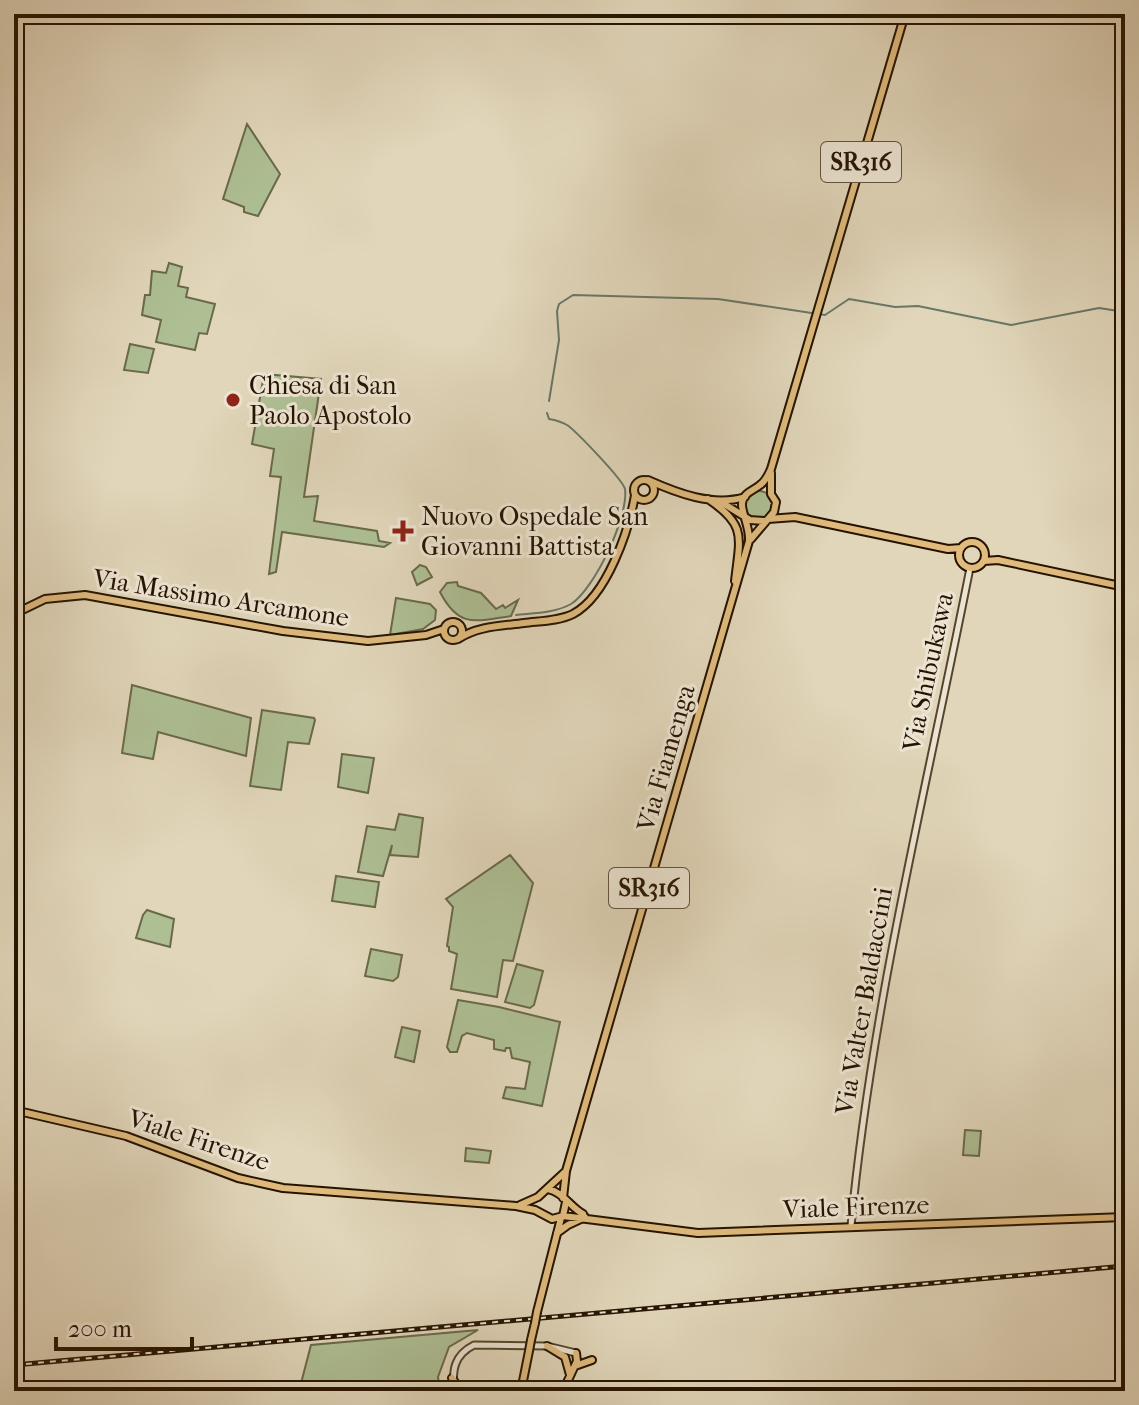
<svg xmlns="http://www.w3.org/2000/svg" width="1139" height="1405" font-family="'IM FELL French Canon',serif">
<rect width="100%" height="100%" fill="#e1d6ba"/>
<filter id="stains"><feTurbulence type="fractalNoise" baseFrequency=".0025" numOctaves="4"/><feColorMatrix values="0 0 0 0 .2 0 0 0 0 .09 0 0 0 0 .02 0 0 0 .5 -.17"/></filter>
<radialGradient id="worn" r=".72"><stop offset=".6" stop-color="#630" stop-opacity="0"/><stop offset="1" stop-color="#630" stop-opacity=".3"/></radialGradient>
<path fill="#aebf94" stroke="#6a694a" stroke-width="2" d="M247 124 280 174 258 216 244 212V207L223 199Z
M169 263 182 267 178 286 188 288 186 297 215 304 207 334 199 333 195 350 156 342 161 320 142 315 145 295H150L152 271 166 273Z
M130 344 154 349 148 373 124 370Z
M264 374 321 379 304 497 318 496 314 521 377 531 379 541 390 543 384 547 282 532 276 572 269 574 281 477 270 476 274 449 252 444Z
M745 505a14 14 0 1 1 28 0a14 14 0 1 1-28 0Z
M420 565 426 567 432 577 417 585 412 572Z
M457 582 458 586 481 593 496 609 503 605 505 608 518 600 511 616C476 621 459 629 440 592L447 583Z
M396 598 430 604 436 610 435 620 423 629 390 635Z
M132 685 251 718 246 756 158 732 153 759 122 753Z
M262 710 314 718 315 720 309 744 288 742 281 790 250 786Z
M342 754 374 758 368 793 338 787Z
M399 814 423 818 418 857 390 855 392 845 383 876 358 872 367 826 395 830Z
M510 855 533 883 513 961 503 960 497 997 451 989 457 954 449 951V947L447 946 453 907 446 899Z
M336 876 379 882 375 907 332 901Z
M147 910 174 919 170 947 136 938 143 915Z
M371 949 402 955 398 977 393 981 365 976Z
M517 964 543 971 534 1005 530 1008 505 1002Z
M458 1000 499 1007 560 1022 542 1106 503 1098 506 1087 525 1089 530 1062 512 1058 510 1048H506L505 1051 494 1049V1040L467 1033 462 1036 457 1052H450L447 1047Z
M402 1027 420 1031 414 1062 395 1057Z
M965 1130 981 1131 979 1156 963 1155Z
M466 1148 491 1151 489 1163 465 1161Z
M478 1330 449 1347 438 1377 440 1391H299L311 1345Z"/>
<g fill="none" stroke-linecap="round" stroke-linejoin="round">
<path stroke="#687768" stroke-width="2" d="M549 401 559 340 557 311 559 304 573 295 718 299 825 315 849 299 895 307 918 306 1011 325 1099 308 1125 312
M516 615C534 613 555 613 571 604 594 590 629 516 625 489 623 480 576 431 567 425 562 422 555 420 549 419L547 413"/>
<g stroke="#54442e" stroke-width="9">
<path id="minor" d="M851 1226C872 1004 927 787 970 568
M454 1391C452 1370 454 1355 474 1345L547 1346 576 1353"/>
</g>
<g stroke="#251300" stroke-width="10">
<path id="major" d="M634 490a10 10 0 1 1 20 0a10 10 0 1 1-20 0Z
M648 480C677 493 713 507 745 497
M708 499C747 525 740 537 735 581
M721 502 750 520 764 521
M768 519 795 517 948 549 961 548
M751 539 774 512 776 502 771 494V473
M959 555a13 13 0 1 1 26 0a13 13 0 1 1-26 0Z
M984 561 998 560 1125 587
M14 614 45 599 85 595 283 631 368 641 426 635 444 629
M444 631a9 9 0 1 1 18 0a9 9 0 1 1-18 0Z
M458 639C478 626 501 626 524 623 540 621 559 621 573 614 607 596 629 530 635 495
M14 1110 126 1136 238 1178 283 1188 516 1206 535 1210 552 1219 563 1216 566 1202
M548 1189C563 1192 570 1207 583 1214
M563 1198 566 1171 749 541C750 527 741 512 742 503 744 492 753 491 760 485 766 481 768 475 771 469L905 14
M520 1205 538 1197 565 1172
M563 1216 698 1233 1125 1217
M557 1233 568 1225 585 1217
M537 1312 561 1218
M531 1340 535 1323
M547 1346 565 1357 570 1375
M14 1351V1383
M575 1366 592 1360
M452 1378 461 1391
M521 1391 529 1351
M563 1391 577 1361 576 1353"/>
</g>
<use href="#minor" stroke="#ece4d2" stroke-width="5"/>
<use href="#major" stroke="#e0bb7d" stroke-width="6"/>
<g stroke="#251300" stroke-width="5">
<path id="rail" d="M14 1365 1125 1266"/>
</g>
<use href="#rail" stroke="#ece4d2" stroke-width="2" stroke-dasharray="6" stroke-linecap="butt"/>
<g stroke="#251300" stroke-width="10" stroke-linecap="butt">
<path id="major-bridge" d="M535 1323 537 1312
M529 1351 531 1340"/>
</g>
<use href="#major-bridge" stroke="#e0bb7d" stroke-width="6"/>
</g>
<g fill="#8f2418" stroke="#ece4d2" stroke-width="3">
<circle cx="233" cy="400" r="8"/>
<path d="M399 519h8v8h8v8h-8v8h-8v-8h-8v-8h8z"/>
</g>
<g text-anchor="middle" dominant-baseline="central" stroke-width="6" stroke-linejoin="round" paint-order="stroke">
<g fill="#ece4d2" stroke="#61523f" stroke-width="2">
<rect x="821" y="142" width="80" height="40" rx="6"/>
<rect x="609" y="868" width="80" height="40" rx="6"/>
</g>
<g font-size="24" font-weight="bold" fill="#251300">
<text x="861" y="162">SR316</text>
<text x="649" y="888">SR316</text>
</g>
<g font-size="26" fill="#251300" stroke="#ece4d2" text-anchor="start">
<text x="249" y="385">Chiesa di San<tspan x="249" dy="30">Paolo Apostolo</tspan></text>
<text x="421" y="516">Nuovo Ospedale San<tspan x="421" dy="30">Giovanni Battista</tspan></text>
</g>
<g font-size="26" fill="#251300" stroke="#ece4d2">
<text transform="translate(221 598) rotate(9)">Via Massimo Arcamone</text>
<text transform="translate(928 672) rotate(-78)">Via Shibukawa</text>
<text transform="translate(666 758) rotate(-74)">Via Fiamenga</text>
<text transform="translate(864 1001) rotate(-80)">Via Valter Baldaccini</text>
<text transform="translate(199 1140) rotate(18)">Viale Firenze</text>
<text transform="translate(856 1207) rotate(-2)">Viale Firenze</text>
</g>
</g>
<rect width="1139" height="1405" fill="none" stroke="#e1d6ba" stroke-width="48"/>
<rect x="16" y="16" width="1107" height="1373" fill="none" stroke="#251300" stroke-width="4"/>
<rect x="24" y="24" width="1091" height="1357" fill="none" stroke="#251300" stroke-width="2"/>
<path d="M56 1337v12h136v-12" fill="none" stroke="#251300" stroke-width="4"/>
<text x="68" y="1337" font-size="24" fill="#251300" stroke="#ece4d2" stroke-width="6" paint-order="stroke">200 m</text>
<rect width="100%" height="100%" filter="url(#stains)"/>
<rect width="100%" height="100%" fill="url(#worn)"/>
</svg>
